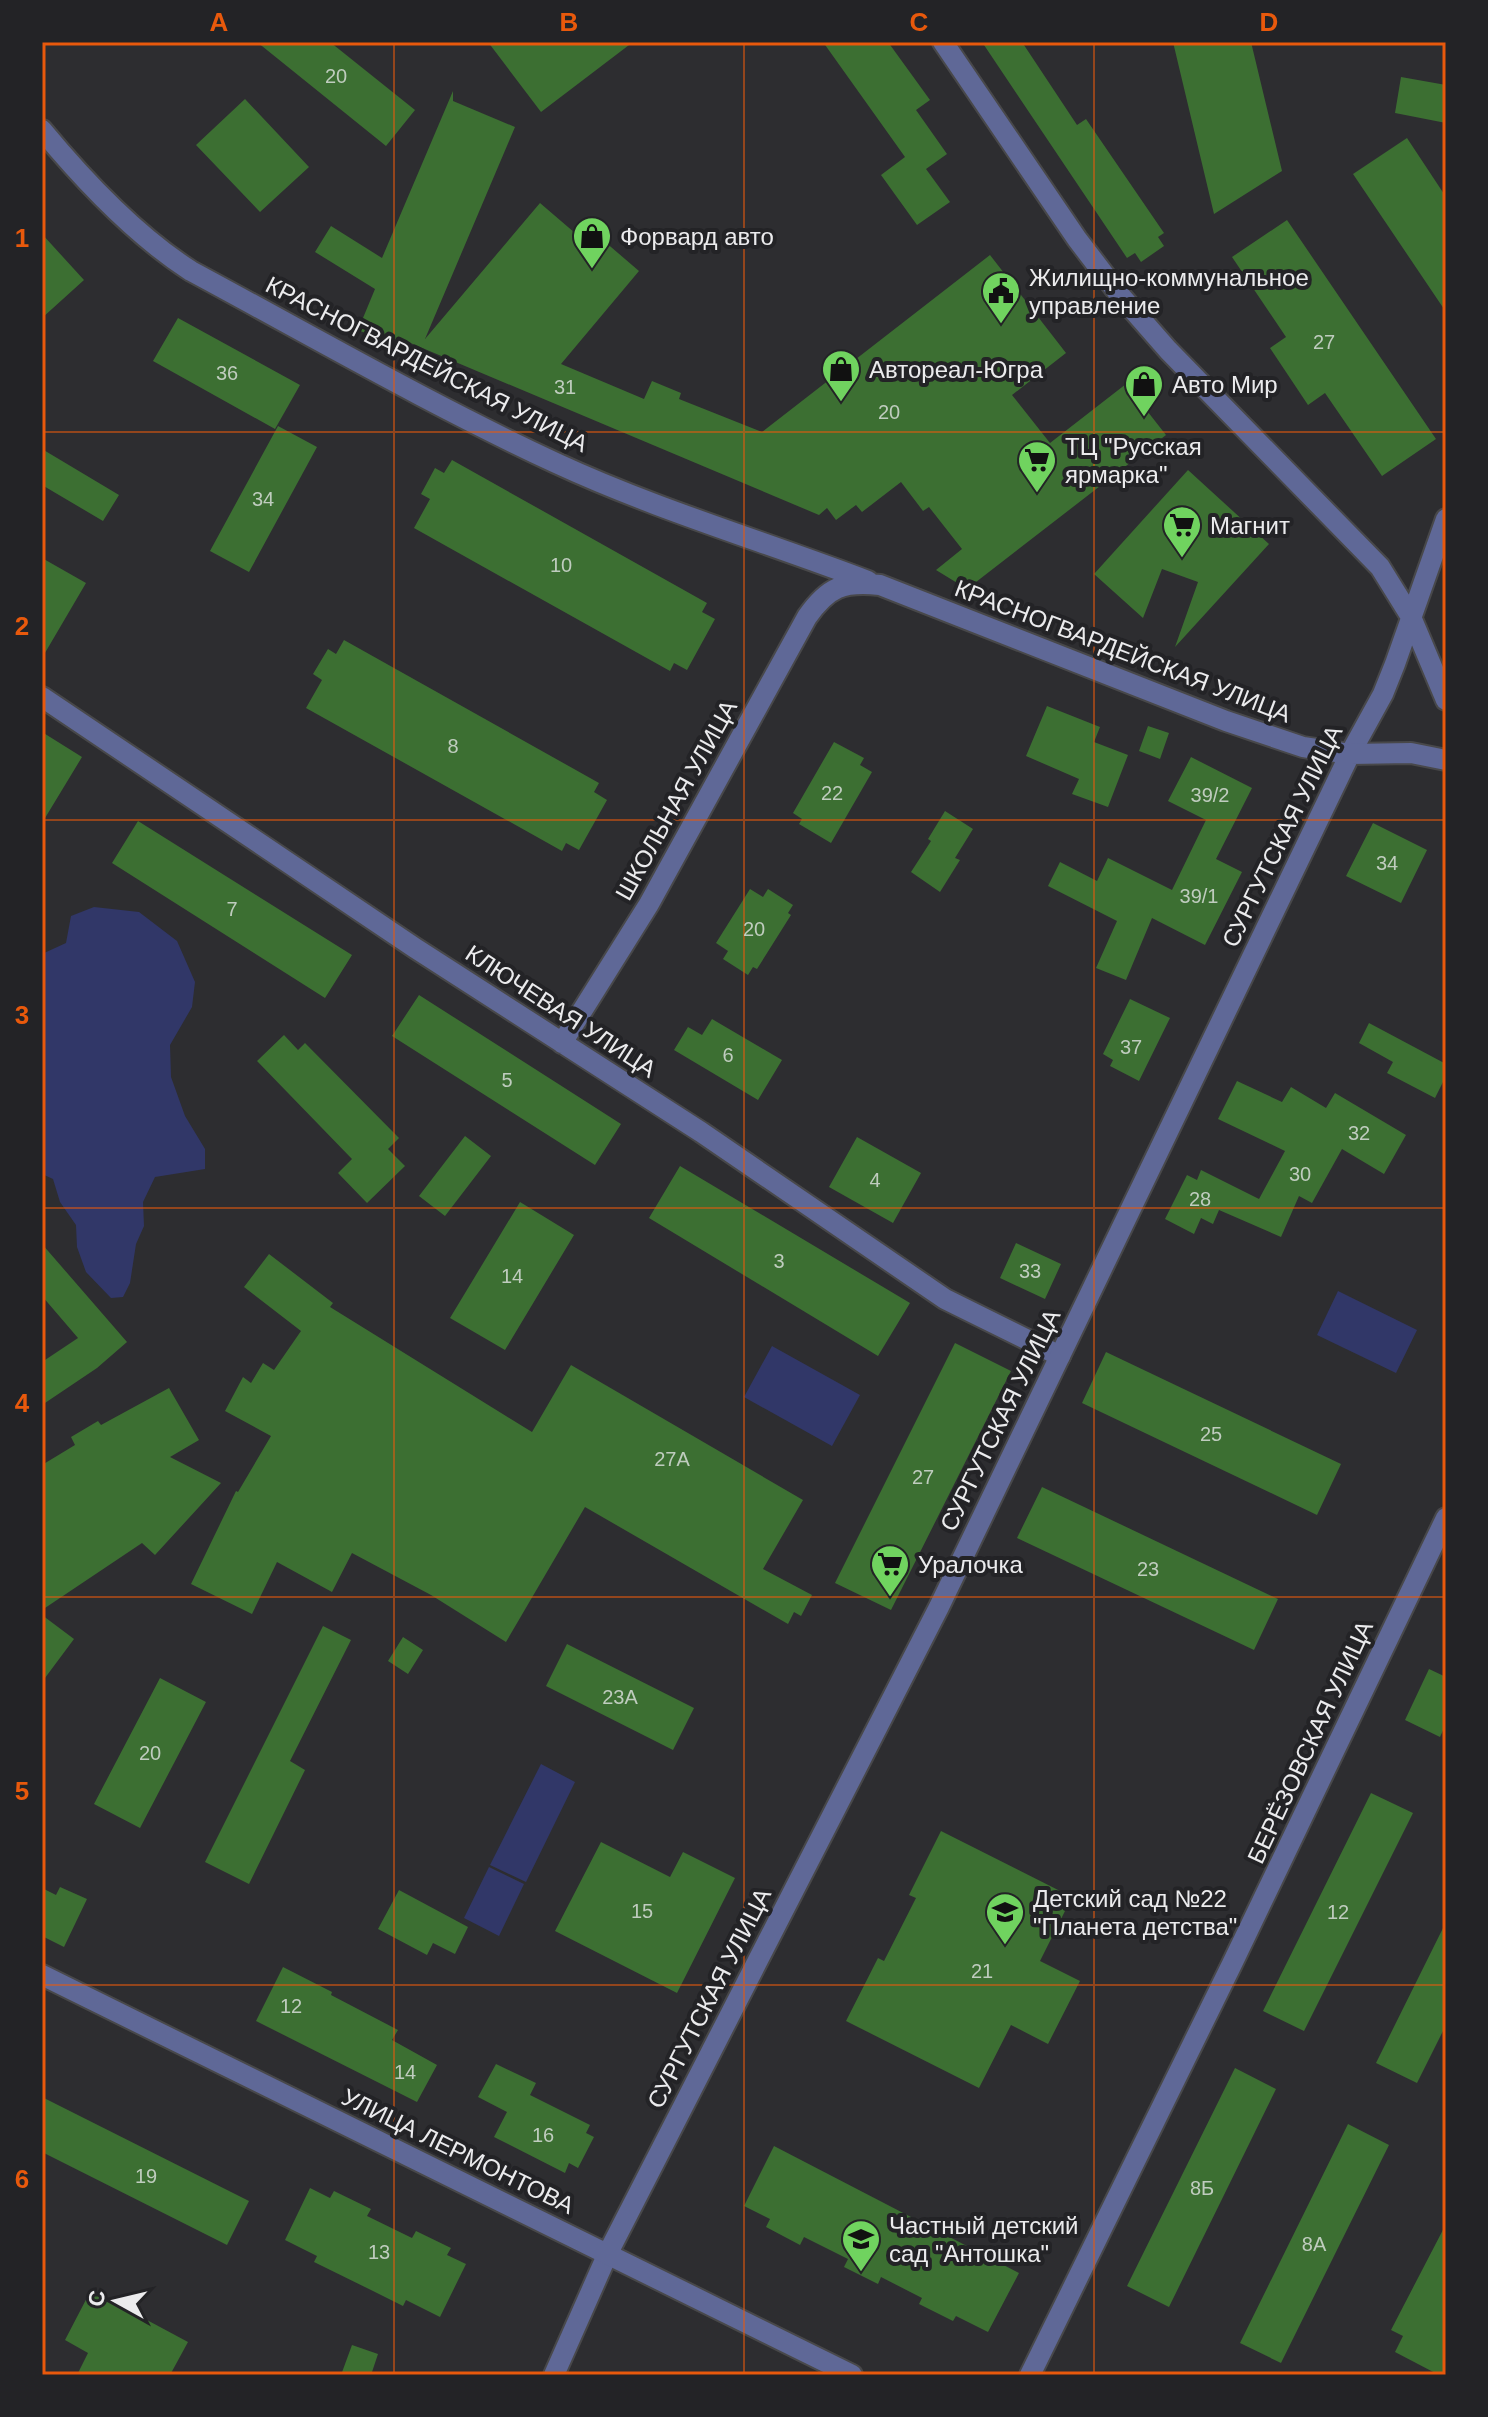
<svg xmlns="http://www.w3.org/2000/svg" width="1488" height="2417" font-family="Helvetica,sans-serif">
<rect width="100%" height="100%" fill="#2d2d30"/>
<path fill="#313768" d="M94 907 139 912 177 941 195 982 192 1007 170 1045 171 1077 185 1116 205 1149V1169L155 1177 143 1202 144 1226 136 1244 130 1283 123 1297 111 1298 86 1272 77 1247 76 1225 60 1202 53 1179 42 1174V954L66 943 71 916Z
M1338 1291 1417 1330 1396 1373 1317 1335Z
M772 1346 860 1395 832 1446 744 1397Z
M541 1764 575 1782 526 1882 490 1865Z
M489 1867 524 1884 499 1936 464 1918Z"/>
<path fill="#3c6f32" d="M257 42H330L415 110 386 146Z
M488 42H633L541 112Z
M823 42H888L930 100 916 110 947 154 926 169 950 202 917 225 881 175 905 157Z
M982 42H1022L1077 125 1086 119 1164 233 1158 237 1164 246 1141 262 1135 253 1127 258Z
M1173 42H1251L1282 171 1214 214Z
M1401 77 1446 85V123L1395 113Z
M453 91V101L515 127 425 339 540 203 589 245 597 235 639 271 561 364 644 399 652 381 681 393 679 399 762 432 990 255 1066 353 1012 395 1050 443 1126 384 1166 435 967 589 936 570 962 549 929 507 923 511 901 482 862 512 856 505 836 520 827 508 819 515 401 339 398 347 358 330 375 289 315 252 331 226 382 258Z
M245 99 309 167 260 212 196 145Z
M1407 138 1446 197V312L1353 174Z
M1287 220 1436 439 1382 476 1325 393 1308 405 1270 348 1286 337 1232 257Z
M42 234 84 280 42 318Z
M178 318 300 385 275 429 153 361Z
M278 426 317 447 249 572 210 551Z
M42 449 119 495 103 521 42 485Z
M452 460 707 603 702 612 715 619 687 670 674 663 670 671 414 528 430 499 421 494 435 468 444 473Z
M1188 470 1269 544 1175 647 1198 582 1162 569 1143 618 1094 574Z
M42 558 86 583 42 658Z
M344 640 599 783 594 792 607 800 579 850 566 843 562 851 306 708 322 680 313 674 328 649 336 654Z
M1047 706 1100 727 1094 742 1128 755 1108 807 1072 794 1079 779 1026 756Z
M1148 726 1169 733 1160 759 1139 751Z
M42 732 82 757 42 823Z
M834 742 864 758 860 765 872 772 831 843 799 824 802 819 793 813Z
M1191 757 1252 788 1216 859 1242 872 1205 945 1152 918 1126 980 1096 968 1117 921 1048 886 1060 862 1097 881 1108 858 1172 890 1206 820 1168 801Z
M945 811 973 829 955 858 960 860 940 892 911 872 931 841 928 839Z
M138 821 352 955 325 998 112 863Z
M1373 823 1427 850 1401 903 1346 876Z
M750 889 763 897 768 889 793 905 788 913 791 915 757 969 753 967 748 975 723 959 728 951 716 943Z
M419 995 621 1124 595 1165 392 1036Z
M1130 999 1170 1018 1139 1081 1110 1066 1113 1060 1103 1054Z
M712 1019 782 1060 758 1100 674 1050 688 1027 702 1035Z
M1369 1023 1446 1064V1076L1435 1098 1387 1073 1393 1062 1359 1043Z
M284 1035 298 1050 305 1043 399 1138 388 1149 405 1166 367 1203 338 1173 352 1159 257 1061Z
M1237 1081 1282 1102 1291 1087 1326 1108 1335 1093 1406 1135 1384 1174 1342 1149 1312 1203 1299 1196 1281 1237 1219 1210 1213 1224 1201 1218 1194 1234 1165 1219 1187 1175 1197 1180 1201 1170 1259 1199 1285 1151 1218 1119Z
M465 1136 491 1156 445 1216 419 1196Z
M857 1137 921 1173 893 1223 829 1187Z
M680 1166 910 1303 878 1356 649 1218Z
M520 1202 574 1235 505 1350 450 1318Z
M1016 1243 1061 1264 1045 1299 1000 1278Z
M42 1244 127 1342 97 1368 42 1405V1362L78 1338 42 1296Z
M269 1254 333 1303 330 1307 532 1432 571 1365 803 1500 763 1569 812 1595 801 1616 794 1612 788 1624 585 1507 506 1642 431 1595 352 1553 332 1592 277 1562 252 1614 191 1584 236 1491 238 1492 271 1436 225 1411 243 1377 251 1383 263 1363 274 1370 301 1331 244 1287Z
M955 1343 1011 1371 891 1610 835 1583Z
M1106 1352 1341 1464 1317 1515 1082 1403Z
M169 1388 199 1440 170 1457 221 1483 155 1555 142 1543 42 1610V1465L75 1445 71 1437 98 1421 101 1425Z
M1042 1487 1278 1599 1254 1650 1017 1538Z
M42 1615 74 1639 42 1682Z
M323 1626 351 1640 290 1761 305 1770 249 1884 205 1862Z
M403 1637 423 1650 408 1674 388 1661Z
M567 1644 694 1708 673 1750 546 1686Z
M1429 1669 1446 1677V1724L1440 1737 1405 1720Z
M160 1678 206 1702 140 1828 94 1804Z
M1371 1793 1413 1813 1304 2031 1263 2011Z
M941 1831 1072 1897 1040 1961 1080 1981 1048 2044 1011 2025 979 2088 846 2021 878 1958 884 1961 916 1898 909 1895Z
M601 1842 670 1877 683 1852 735 1878 677 1993 555 1931Z
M60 1887 87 1899 64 1947 42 1936V1888L56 1895Z
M399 1890 468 1927 455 1954 433 1943 427 1955 378 1929Z
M1446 1922V2025L1417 2083 1376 2063Z
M283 1967 332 1992 331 1995 398 2030 392 2040 437 2065 417 2102 256 2021Z
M496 2064 536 2083 530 2095 590 2125 586 2133 594 2137 578 2168 569 2163 565 2173 494 2137 507 2112 478 2097Z
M1235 2068 1276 2089 1169 2307 1127 2286Z
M42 2097 249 2201 227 2245 42 2152Z
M1348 2124 1389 2145 1281 2363 1240 2343Z
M774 2146 1019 2273 988 2332 956 2316 953 2321 919 2304 922 2298 881 2277 878 2284 844 2267 848 2259 804 2237 800 2245 766 2227 770 2219 744 2206Z
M310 2188 330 2198 334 2191 371 2209 367 2216 412 2238 416 2231 451 2248 447 2255 466 2264 440 2317 406 2300 403 2306 373 2291 314 2262 317 2256 285 2240Z
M1446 2224V2375H1439L1395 2352 1403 2336 1391 2330Z
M91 2290 188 2342 170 2375H77L88 2353 65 2340Z
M352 2345 378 2354 371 2375H341Z"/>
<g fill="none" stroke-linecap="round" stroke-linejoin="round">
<g stroke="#48484a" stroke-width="24">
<path id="minor" d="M943 42 1077 239 1119 294 1168 350 1380 567 1411 617 1446 700
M42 130C85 182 135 235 191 271 312 336 431 405 556 463 655 509 766 542 868 581
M42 697 415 948 701 1132 945 1299 1060 1356
M562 1043 649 904 807 617C828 587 843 581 880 585L1226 721 1303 747 1350 754 1383 694 1395 664 1446 519
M554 2375 608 2253"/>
</g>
<g stroke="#48484a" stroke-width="24">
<path id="tertiary" d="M42 1975 852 2375
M608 2253 939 1607 1350 754 1411 753 1446 760
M1030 2375 1232 1964 1446 1518"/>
</g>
<use href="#minor" stroke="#5f6897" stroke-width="20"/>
<use href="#tertiary" stroke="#5f6897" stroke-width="20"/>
</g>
<path fill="none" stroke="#e8590c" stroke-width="2" stroke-opacity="0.55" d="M394 42V2375M744 42V2375M1094 42V2375M42 432H1446M42 820H1446M42 1208H1446M42 1597H1446M42 1985H1446"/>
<defs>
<g id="shop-pin" transform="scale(2)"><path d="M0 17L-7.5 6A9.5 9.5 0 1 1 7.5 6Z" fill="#70d35f" stroke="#232326"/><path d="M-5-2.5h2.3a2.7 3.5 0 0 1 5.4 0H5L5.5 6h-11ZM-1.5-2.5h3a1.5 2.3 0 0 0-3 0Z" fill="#111"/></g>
<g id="civic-pin" transform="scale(2)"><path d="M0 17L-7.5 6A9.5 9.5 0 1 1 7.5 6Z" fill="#70d35f" stroke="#232326"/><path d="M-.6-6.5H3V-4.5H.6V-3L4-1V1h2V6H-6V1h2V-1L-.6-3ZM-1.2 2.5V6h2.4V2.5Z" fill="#111"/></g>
<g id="supermarket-pin" transform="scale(2)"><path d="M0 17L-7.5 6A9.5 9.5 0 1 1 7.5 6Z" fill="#70d35f" stroke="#232326"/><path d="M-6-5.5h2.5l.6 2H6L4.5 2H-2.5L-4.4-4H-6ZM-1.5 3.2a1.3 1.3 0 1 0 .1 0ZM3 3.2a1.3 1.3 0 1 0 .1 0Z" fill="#111"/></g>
<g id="school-pin" transform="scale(2)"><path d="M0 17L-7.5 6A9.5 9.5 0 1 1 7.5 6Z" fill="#70d35f" stroke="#232326"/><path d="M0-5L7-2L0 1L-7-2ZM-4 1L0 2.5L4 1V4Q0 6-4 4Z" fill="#111"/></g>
</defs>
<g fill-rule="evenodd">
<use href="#shop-pin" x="592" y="236"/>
<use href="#civic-pin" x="1001" y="291"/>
<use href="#shop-pin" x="841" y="369"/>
<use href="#shop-pin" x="1144" y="384"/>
<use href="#supermarket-pin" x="1037" y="460"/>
<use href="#supermarket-pin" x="1182" y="525"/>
<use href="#supermarket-pin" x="890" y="1564"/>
<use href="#school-pin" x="1005" y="1912"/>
<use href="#school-pin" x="861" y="2239"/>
</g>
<g text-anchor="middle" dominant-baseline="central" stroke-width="8" stroke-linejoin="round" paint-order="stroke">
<g font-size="20" fill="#bfccbe">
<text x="336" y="76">20</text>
<text x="1324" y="342">27</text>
<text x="227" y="373">36</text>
<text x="565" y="387">31</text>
<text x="889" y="412">20</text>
<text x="263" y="499">34</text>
<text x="561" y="565">10</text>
<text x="453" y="746">8</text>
<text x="832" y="793">22</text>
<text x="1210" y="795">39/2</text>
<text x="1387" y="863">34</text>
<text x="1199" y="896">39/1</text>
<text x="232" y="909">7</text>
<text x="754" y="929">20</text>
<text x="1131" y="1047">37</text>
<text x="728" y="1055">6</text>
<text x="507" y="1080">5</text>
<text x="1359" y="1133">32</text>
<text x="1300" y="1174">30</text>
<text x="875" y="1180">4</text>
<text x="1200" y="1199">28</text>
<text x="779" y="1261">3</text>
<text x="1030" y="1271">33</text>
<text x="512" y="1276">14</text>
<text x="1211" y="1434">25</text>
<text x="672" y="1459">27А</text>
<text x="923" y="1477">27</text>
<text x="1148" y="1569">23</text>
<text x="620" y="1697">23А</text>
<text x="150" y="1753">20</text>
<text x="642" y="1911">15</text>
<text x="1338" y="1912">12</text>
<text x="982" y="1971">21</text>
<text x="291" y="2006">12</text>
<text x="405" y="2072">14</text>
<text x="543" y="2135">16</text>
<text x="146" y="2176">19</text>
<text x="1202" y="2188">8Б</text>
<text x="1314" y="2244">8А</text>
<text x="379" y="2252">13</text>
</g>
<g font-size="24" fill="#ebebed" stroke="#232326" text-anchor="start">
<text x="620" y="236">Форвард авто</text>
<text x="1029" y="277">Жилищно-коммунальное<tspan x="1029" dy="28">управление</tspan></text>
<text x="869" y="369">Автореал-Югра</text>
<text x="1172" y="384">Авто Мир</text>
<text x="1065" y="446">ТЦ "Русская<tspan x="1065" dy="28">ярмарка"</tspan></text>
<text x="1210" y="525">Магнит</text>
<text x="918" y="1564">Уралочка</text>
<text x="1033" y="1898">Детский сад №22<tspan x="1033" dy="28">"Планета детства"</tspan></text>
<text x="889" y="2225">Частный детский<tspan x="889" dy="28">сад "Антошка"</tspan></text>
</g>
<g font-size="24" fill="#ebebed" stroke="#232326">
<text transform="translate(427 364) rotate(27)">КРАСНОГВАРДЕЙСКАЯ УЛИЦА</text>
<text transform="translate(1123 651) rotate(21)">КРАСНОГВАРДЕЙСКАЯ УЛИЦА</text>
<text transform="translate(676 800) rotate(-61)">ШКОЛЬНАЯ УЛИЦА</text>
<text transform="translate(1282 836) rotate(-64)">СУРГУТСКАЯ УЛИЦА</text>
<text transform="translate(561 1011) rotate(33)">КЛЮЧЕВАЯ УЛИЦА</text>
<text transform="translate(1000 1420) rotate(-64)">СУРГУТСКАЯ УЛИЦА</text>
<text transform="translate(1310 1742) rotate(-65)">БЕРЁЗОВСКАЯ УЛИЦА</text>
<text transform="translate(709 1998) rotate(-63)">СУРГУТСКАЯ УЛИЦА</text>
<text transform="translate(458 2151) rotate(26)">УЛИЦА ЛЕРМОНТОВА</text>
</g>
</g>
<rect width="1488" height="2417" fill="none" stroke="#232326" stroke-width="88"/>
<g transform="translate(116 2301) rotate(278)" stroke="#232326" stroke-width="6" paint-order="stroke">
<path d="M0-6L14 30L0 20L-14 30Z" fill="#ebebed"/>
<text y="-12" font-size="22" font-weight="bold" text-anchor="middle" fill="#ebebed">С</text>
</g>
<rect x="44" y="44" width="1400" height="2329" fill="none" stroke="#e8590c" stroke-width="3"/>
<g font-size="26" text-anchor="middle" font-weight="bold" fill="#e8590c">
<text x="219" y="31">A</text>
<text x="569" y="31">B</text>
<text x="919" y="31">C</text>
<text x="1269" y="31">D</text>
<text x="22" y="247">1</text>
<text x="22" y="635">2</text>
<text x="22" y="1024">3</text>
<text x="22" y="1412">4</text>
<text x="22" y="1800">5</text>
<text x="22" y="2188">6</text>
</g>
</svg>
